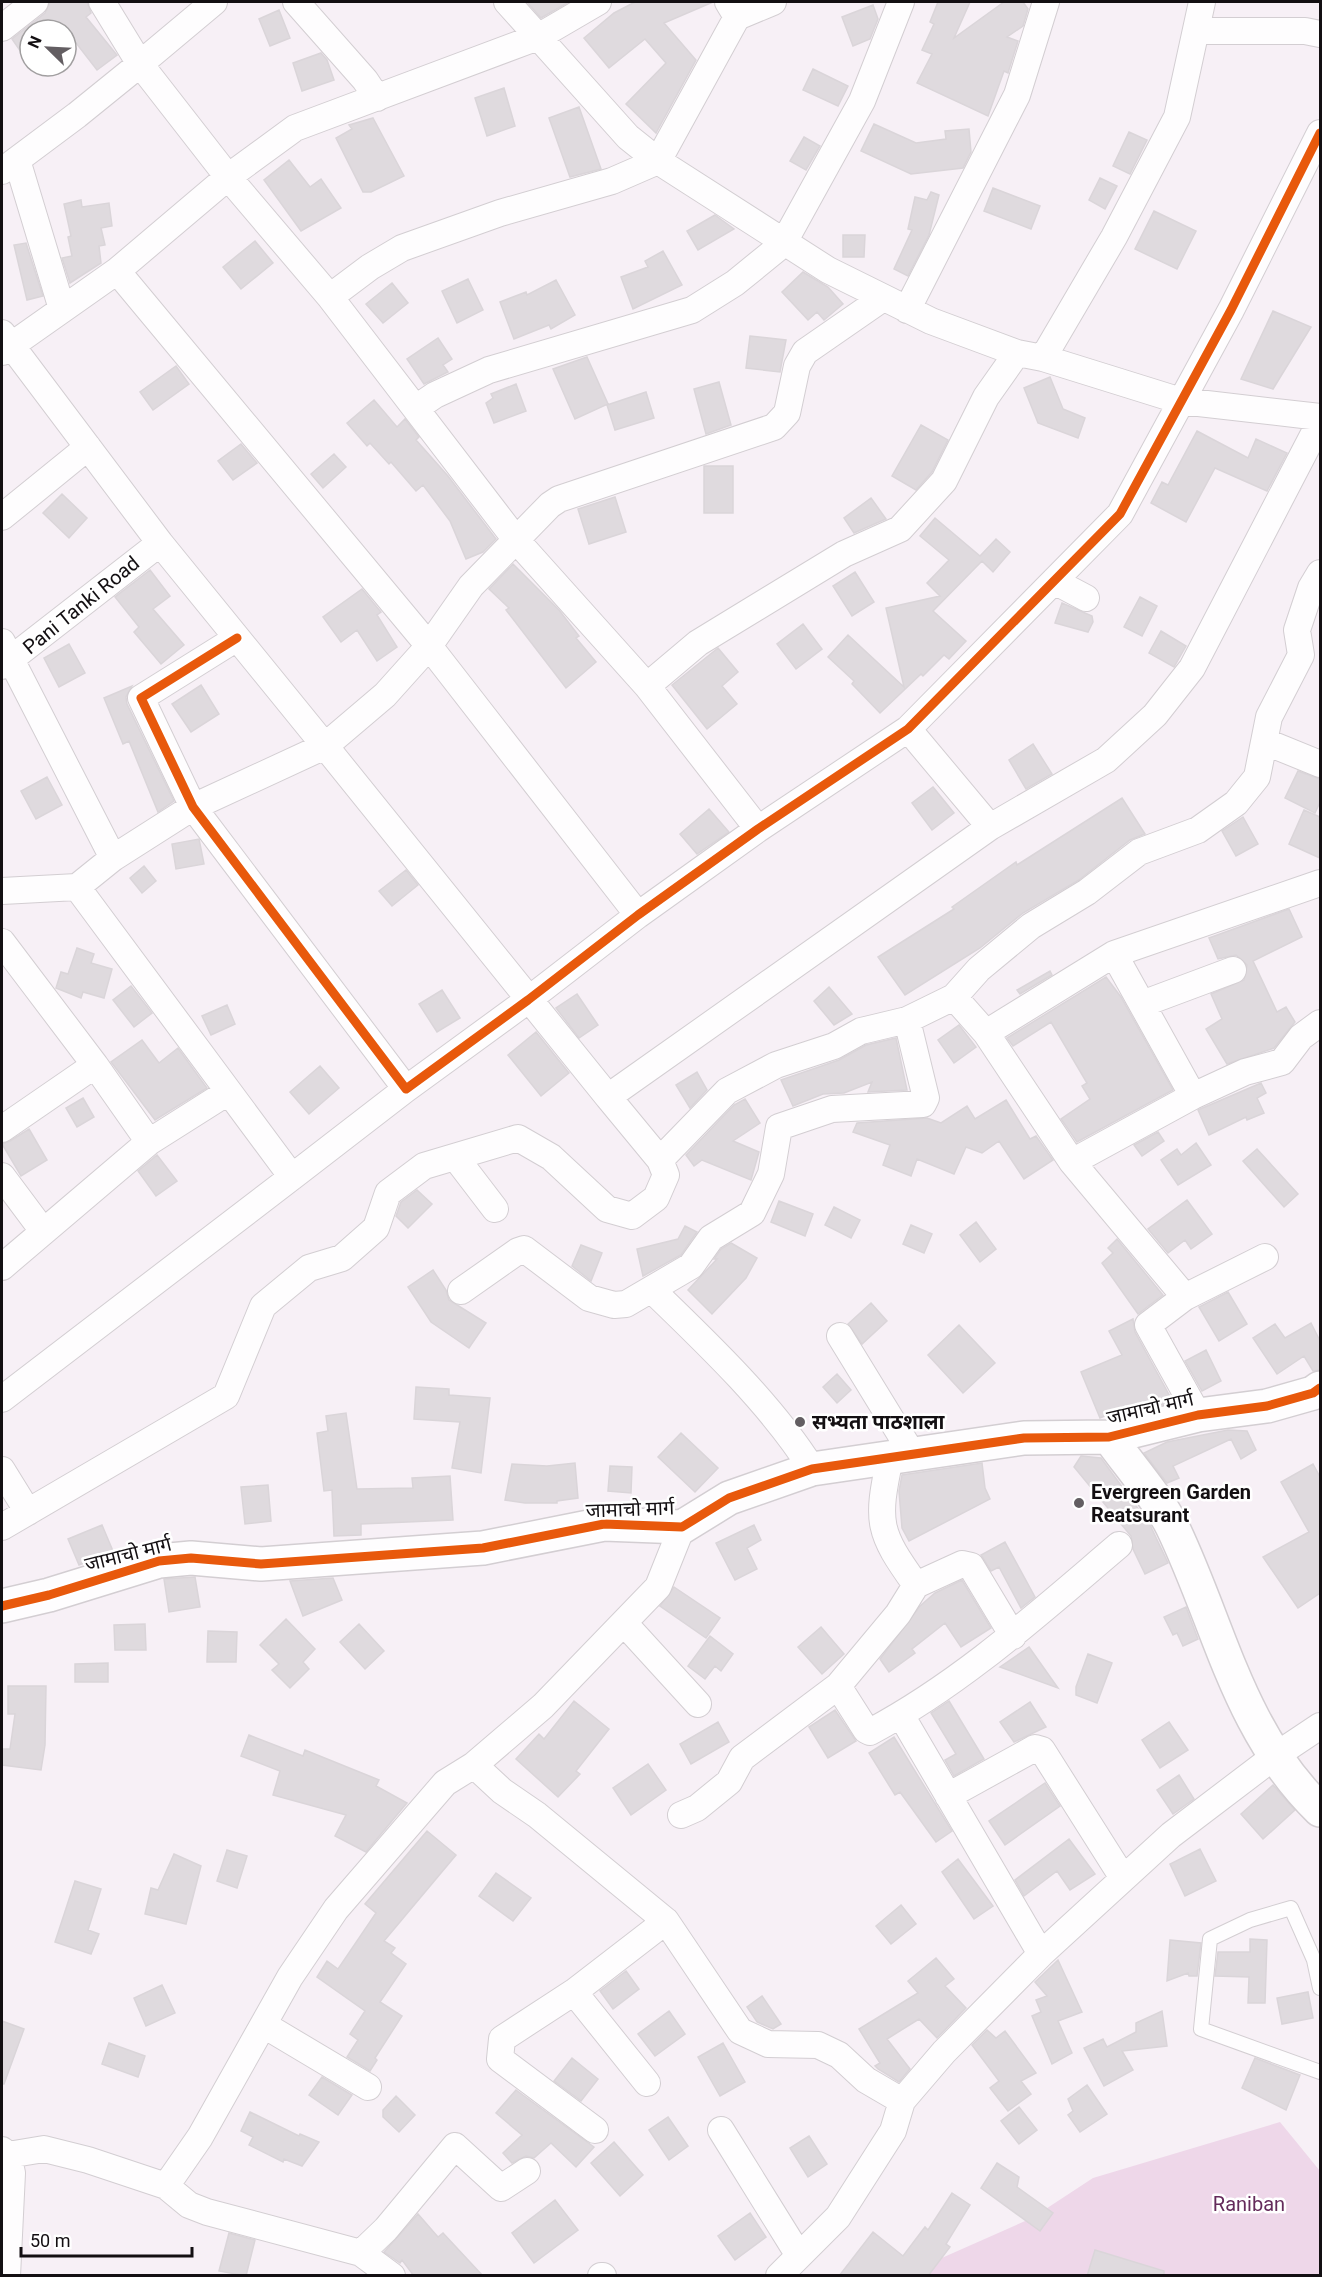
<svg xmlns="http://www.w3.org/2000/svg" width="1322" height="2277" font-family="Roboto,'Noto Sans Devanagari',sans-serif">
<rect width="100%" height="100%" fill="#f7f0f6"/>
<path fill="#eed7e9" d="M1280 2122 1320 2171V2275L901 2276 1032 2218 1093 2178Z"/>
<path fill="#dfdade" stroke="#dad5d9" stroke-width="1.5" d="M50 2H87L91 13 86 17 117 55 97 70 66 30H30V65L12 39 45 13Z
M527 2H569L541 18Z
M635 2H713L664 23 696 60 656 133 626 104 666 63 645 39 609 68 584 38 614 13Z
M938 2H970L954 38 1004 2H1023L1028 9 1023 26 1007 37 1018 41 1008 73 1004 71 988 116 917 83 932 54 922 50 934 24 930 22Z
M873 5 878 19 870 39 853 46 842 17Z
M279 10 290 38 270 46 259 19Z
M321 53 327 60 334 80 302 91 293 63Z
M813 69 848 86 838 106 803 90Z
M504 88 515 126 487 136 475 98Z
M579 107 601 169 570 177 549 118Z
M373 118 404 176 371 192H363L336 138 352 129 349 125Z
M874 124 916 143 946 139 945 131 969 129 971 152 963 168 911 174 861 151Z
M1129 132 1147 140 1130 174 1113 166Z
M804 137 820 146 806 170 790 161Z
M289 160 310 187 321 179 341 208 301 231 264 180Z
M1100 178 1117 186 1105 209 1089 200Z
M993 188 1040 206 1031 229 984 211Z
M931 192 939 195 929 235 908 276 894 269 912 230 908 229 915 197 927 200Z
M81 200 82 207 109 203 112 226 101 228 105 245 99 246 101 263 70 283 62 258 72 256 68 237 71 236 64 204Z
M1154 211 1196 231 1177 269 1135 249Z
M715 215 734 229 698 250 687 231Z
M843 235H865L864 257H843Z
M255 241 273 263 241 289 223 267Z
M26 243 43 296 27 300 14 245Z
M663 251 682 285 633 309 621 277 648 267 645 261Z
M803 272 828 287 843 304 824 320 817 312 808 320 782 292Z
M468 279 483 310 457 323 442 291Z
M556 280 575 315 551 329 549 325 514 339 500 302 526 292 527 295Z
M392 283 408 303 383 323 366 304Z
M1273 311 1311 327 1273 389 1241 379Z
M750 336 786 340 780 372 746 368Z
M438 338 452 359 443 365 448 372 424 384 407 359Z
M587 357 608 404 575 419 553 369Z
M176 366 189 384 153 410 140 392Z
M1050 377 1063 409 1085 418 1078 438 1038 423 1024 388Z
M719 382 731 425 706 434 694 389Z
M516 384 526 411 494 423 486 403 493 398 491 394Z
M646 392 654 418 615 430 607 405Z
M374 400 397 427 405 419 419 437 416 440 448 476 496 539 483 552 466 559 450 521 423 485 416 491 391 462 389 464 370 443 367 446 347 423Z
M921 425 948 440 932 472 916 490 892 476Z
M1197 431 1248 458 1256 439 1287 453 1267 491 1215 468 1186 522 1151 503 1162 482 1168 485Z
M241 444 257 463 233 480 218 461Z
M334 454 346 467 323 488 311 474Z
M704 466H733V513H704Z
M62 494 87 518 69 538 43 513Z
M615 497 626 532 589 544 578 509Z
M871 498 886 519 854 533 844 518Z
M935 518 980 556 996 539 1010 552 993 572 982 561 933 611 966 641 949 659 944 655 923 676 921 674 880 713 852 684 854 681 828 657 848 635 904 687 886 608 940 596 927 583 949 560 920 536Z
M513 564 559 610 579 636 576 638 596 662 566 688 506 610 509 608 489 589Z
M150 570 170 596 153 609 184 645 161 664 134 632 139 627 115 597Z
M855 572 874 602 852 616 833 586Z
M362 589 381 612 377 615 397 647 377 661 357 630 341 642 323 617Z
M1140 597 1157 606 1142 636 1124 627Z
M1062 603 1092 616 1093 622 1088 632 1055 623Z
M803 624 822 649 796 669 777 644Z
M1161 631 1186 646 1174 667 1149 653Z
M69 644 85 673 59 687 44 658Z
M718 648 738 672 722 686 737 704 707 729 672 685Z
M201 685 219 714 191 732 172 704Z
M132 686 126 697 127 704 174 801 158 812 129 741 123 744 104 698Z
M1033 744 1052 774 1026 789 1009 760Z
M1298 771 1320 779V802L1315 813 1285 798Z
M47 777 62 805 36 819 21 791Z
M933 787 954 813 932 830 912 803Z
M1122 798 1145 834 1130 840 1079 880 1023 913 980 948 905 995 878 957 954 909 952 907 1016 862 1017 865Z
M709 809 729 832 697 854 680 834Z
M1304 810 1320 817V858L1289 844Z
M1243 817 1258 844 1236 856 1222 831Z
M199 839 204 864 176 869 172 844Z
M144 866 156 881 142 893 130 878Z
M406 870 418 885 392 906 379 891Z
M1289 909 1302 937 1253 961 1277 1012 1286 1007 1295 1022 1274 1048 1227 1064 1206 1029 1222 1019 1211 994 1244 980 1247 965 1236 955 1218 959 1209 938Z
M77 948 94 954 91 963 112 969 104 998 83 992 81 998 56 988 61 972 68 974Z
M1050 971 1052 975 1020 994 1017 990Z
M1106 977 1121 997 1173 1090 1077 1142 1061 1119 1090 1099 1082 1086 1087 1083 1051 1022 1013 1046 1007 1038Z
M131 986 152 1013 134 1027 113 1000Z
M829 987 852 1014 834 1025 814 1001Z
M442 990 460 1018 437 1032 419 1004Z
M577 994 598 1025 579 1038 556 1008Z
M227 1005 235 1024 211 1035 202 1016Z
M959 1025 976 1047 954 1063 938 1040Z
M536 1032 569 1073 541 1096 508 1055Z
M896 1038 907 1090 868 1092 872 1082 844 1093 823 1094 793 1106 781 1080 839 1060 866 1045Z
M142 1040 159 1063 178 1048 207 1088 155 1120 111 1062Z
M320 1066 339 1088 309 1114 290 1092Z
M697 1072 707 1090 690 1108 676 1085Z
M1261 1083 1266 1093 1257 1098 1264 1113 1247 1120 1246 1117 1209 1135 1198 1110Z
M83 1098 94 1117 77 1127 66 1108Z
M745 1099 760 1123 733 1141 759 1152 751 1180 702 1160 694 1166 686 1155 734 1105Z
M1006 1100 1030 1139 1036 1136 1053 1160 1024 1179 999 1141 982 1153 966 1147 954 1174 917 1159 911 1176 883 1165 890 1145 853 1132 857 1123 927 1118 941 1123 967 1106 975 1119Z
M29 1129 47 1160 21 1176 2 1144 10 1141Z
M1158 1132 1164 1141 1142 1156 1134 1145Z
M1196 1143 1211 1165 1178 1185 1161 1160 1177 1149 1181 1155Z
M1257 1149 1298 1194 1284 1207 1243 1161Z
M157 1155 177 1181 156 1196 138 1171Z
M417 1190 432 1204 408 1228 396 1216 401 1202Z
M1187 1200 1212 1234 1191 1249 1185 1240 1168 1253 1148 1229Z
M779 1201 813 1214 805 1236 771 1222Z
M834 1207 860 1220 851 1238 825 1225Z
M976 1222 996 1249 980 1262 960 1235Z
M911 1225 932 1234 924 1253 903 1244Z
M685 1226 697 1232 681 1255 643 1276 637 1249 678 1239Z
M1117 1239 1163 1295 1138 1314 1102 1263 1113 1253 1108 1248Z
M731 1243 757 1258 746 1278 712 1314 688 1290 717 1259H714L721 1249Z
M581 1245 602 1253 591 1281 572 1266Z
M433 1270 446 1290 449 1300 486 1323 469 1348 431 1322 408 1287Z
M1228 1292 1247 1324 1219 1341 1199 1307Z
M871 1303 887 1321 862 1344 848 1324Z
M1133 1319 1135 1332 1173 1402 1136 1411 1133 1404 1100 1418 1081 1372 1122 1355 1109 1331Z
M1311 1323 1320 1341V1370L1313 1371 1304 1356 1277 1374 1253 1338 1275 1324 1285 1338Z
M959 1325 995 1363 963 1393 928 1355Z
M1206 1350 1221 1381 1202 1391 1185 1361Z
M837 1374 851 1390 837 1403 823 1387Z
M416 1387 449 1389V1395L490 1398 481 1473 452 1468 460 1422 414 1419Z
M346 1413 357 1489 413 1488 412 1478 450 1476 453 1520 361 1524V1535L334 1536 332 1490 324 1491 317 1433 328 1431 326 1416Z
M1228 1430 1247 1431 1256 1450 1241 1459 1231 1439 1173 1466 1179 1478 1167 1483 1144 1453 1167 1442Z
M681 1433 718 1468 695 1492 658 1457Z
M1081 1456 1101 1458 1150 1525 1168 1563 1145 1574 1133 1549 1131 1536 1074 1467Z
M575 1463 578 1498 557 1501V1503H525L505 1500 512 1464 547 1466Z
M982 1463 985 1488 990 1499 909 1541 902 1528 899 1491 902 1475Z
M1313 1464 1320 1477V1593L1298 1608 1263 1557 1309 1532 1281 1482Z
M610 1466 632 1467 631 1493 608 1491Z
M268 1485 271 1521 245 1524 241 1487Z
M102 1525 113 1551 79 1565 68 1539Z
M754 1525 761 1540 747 1548 757 1569 735 1580 716 1543Z
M1005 1542 1035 1597 1021 1608 999 1567 991 1571 981 1555Z
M195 1577 200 1607 169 1612 164 1579Z
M333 1578 342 1600 303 1616 290 1581Z
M962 1580 991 1628 961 1647 945 1623 912 1649 915 1653 889 1672 880 1659 920 1606 935 1593Z
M674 1587 720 1618 706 1638 660 1606Z
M1186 1607 1198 1639 1183 1646 1177 1633 1173 1635 1164 1617Z
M286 1619 315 1649 303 1662 309 1669 290 1688 272 1670 279 1664 260 1645Z
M145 1624 146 1650H115L114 1625Z
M359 1624 384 1651 365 1669 340 1642Z
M821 1627 844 1654 822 1674 798 1647Z
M208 1631 237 1632 236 1662H207Z
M710 1636 733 1654 721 1671 715 1666 705 1679 688 1666Z
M1029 1647 1058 1688 1000 1667Z
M1088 1654 1112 1663 1097 1703 1076 1695V1687Z
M108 1663V1682H75V1664Z
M8 1686H46L45 1745 41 1770 2 1765V1749H10L15 1714H8Z
M574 1701 609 1729 576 1771 580 1774 558 1797 516 1759 539 1734 544 1739Z
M949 1701 984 1759 954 1776 945 1760 956 1754 931 1713Z
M1030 1702 1046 1727 1014 1742 1000 1722Z
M835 1710 856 1741 828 1758 809 1727Z
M718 1722 729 1742 691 1764 680 1744Z
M1169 1722 1188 1750 1160 1768 1142 1740Z
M249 1735 303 1756 305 1750 379 1780 376 1786 407 1803 366 1852 335 1836 346 1815 273 1795 280 1771 241 1756Z
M894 1737 952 1831 936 1842 900 1792 895 1795 869 1753Z
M648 1764 666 1790 631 1815 613 1788Z
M1179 1775 1194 1799 1173 1814 1157 1790Z
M1045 1783 1060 1806 1005 1845 989 1821Z
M1273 1785 1295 1810 1263 1839 1241 1814Z
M427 1831 456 1855 384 1941 395 1948 391 1953 406 1964 380 2002 402 2016 375 2058 377 2060 370 2071 347 2057 358 2040 350 2034 365 2011 317 1977 327 1961 338 1969 376 1913 365 1904Z
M1069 1839 1095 1874 1070 1890 1057 1871 1024 1896 1015 1880Z
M1200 1849 1216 1881 1185 1896 1170 1864Z
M227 1850 247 1856 237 1888 217 1881Z
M174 1854 201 1866 186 1924 145 1914 151 1888 158 1890Z
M958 1859 993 1906 974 1919 942 1872Z
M496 1873 531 1898 513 1921 479 1896Z
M75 1881 101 1889 88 1930 99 1934 91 1954 55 1942Z
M901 1905 916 1924 891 1944 876 1926Z
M1250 1939 1267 1940 1265 2003H1248L1249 1977 1215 1976 1218 1952H1250Z
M1170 1940 1201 1943 1197 1976H1189L1188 1973 1167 1981Z
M936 1958 954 1979 945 1986 966 2008 937 2038 919 2019 887 2039 910 2069 899 2082 878 2069 875 2066 880 2063 859 2029 918 1993 908 1981Z
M1058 1960 1082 2012 1058 2021 1072 2053 1052 2064 1032 2016 1041 2012 1036 2000 1047 1996 1035 1982Z
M626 1971 639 1989 613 2009 600 1991Z
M162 1985 175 2013 146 2026 134 1998Z
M1308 1992 1313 2018 1282 2024 1277 1998Z
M762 1996 781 2024 773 2029 757 2022 747 2007Z
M669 2011 685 2034 655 2056 638 2034Z
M1162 2011 1167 2046 1122 2051 1133 2070 1104 2086 1084 2048 1103 2039 1107 2047 1136 2032V2023Z
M2 2021 24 2029 4 2084H2Z
M987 2030 996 2038 1005 2031 1036 2073 1021 2081 1031 2094 1008 2111 990 2088 999 2081 972 2045Z
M109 2043 145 2056 138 2077 102 2064Z
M723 2043 745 2082 720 2096 698 2057Z
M572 2058 598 2079 581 2101 554 2081Z
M1255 2058 1300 2075 1286 2110 1242 2088Z
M322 2077 352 2095 338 2115 309 2095Z
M1087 2085 1107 2114 1080 2132 1068 2115 1073 2111 1068 2099Z
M516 2090 594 2147 576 2167 551 2143 534 2158 526 2156 512 2163 503 2153 522 2135 496 2113Z
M396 2096 415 2115 399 2132 383 2117V2110Z
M1019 2107 1037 2130 1019 2144 1001 2121Z
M250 2112 299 2136 300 2134 319 2142 302 2166 284 2159 283 2162 249 2145 253 2137 241 2131Z
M668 2117 688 2146 669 2160 649 2130Z
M809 2136 827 2164 808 2177 790 2148Z
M614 2142 643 2175 620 2196 591 2163Z
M997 2163 1019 2177 1017 2187 1053 2213 1040 2231 981 2188Z
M952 2193 970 2205 946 2244 950 2247 928 2276H839L873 2232 903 2256 925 2227 928 2230Z
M555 2200 578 2230 534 2263 512 2233Z
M750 2213 766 2237 735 2260 718 2236Z
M418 2214 438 2237 443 2233 483 2276H414L402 2260 400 2263 384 2252Z
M229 2233 255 2240 246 2276 219 2271Z
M1095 2250 1164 2271V2276H1087Z"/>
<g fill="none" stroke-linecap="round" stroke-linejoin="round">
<g stroke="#d3ced2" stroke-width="16">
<path id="lane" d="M1320 1988 1314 1960 1291 1908 1250 1920 1210 1939 1201 2029 1320 2072"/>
</g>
<g stroke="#d3ced2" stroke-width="28">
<path id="street" d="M102 2 140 64 214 2
M296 2 365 80 377 98
M507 2 628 137 658 161 828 270 931 321 1017 353 1043 358 1181 401 1320 417
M737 17 773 2
M2 28 35 2
M1196 31H1305L1320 34
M17 160 62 309
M2 171 77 115 140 64 228 177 330 297 517 541 647 686 758 829
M117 271 429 646 638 915
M330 297 370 267 402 248 500 213 612 181 658 161 737 17 728 2
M907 310 1017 95 1046 2
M2 333 160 543 325 746 385 695 429 646 471 586 550 505 559 499 774 427 787 413 797 366 805 352 883 298
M2 352 117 271 228 177 295 128 538 37 598 2
M1043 358 1114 237 1177 117 1202 2
M416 408 435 395 489 370 692 310 735 283 783 244 862 101 901 2
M2 517 88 447
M1054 581 1086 598
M237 638 141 698 193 807 406 1089 528 1000 638 915 758 829 908 729 1120 514 1231 310 1320 133
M2 642 113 858
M2 666 160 543
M647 686 698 643 844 554 900 529 944 481 986 397 1017 353
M908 729 990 827
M1266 742 1320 764
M77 887 292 1177 406 1089
M2 891 77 887 113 858 193 807 325 746 608 1097 990 827 1106 760 1155 715 1192 668 1320 422
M2 942 95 1065 149 1142
M1114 954 1320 883
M954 997 986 1033 1072 1162
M1142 1004 1233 970
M986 1033 1114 954 1193 1096
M2 1129 95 1065
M456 1158 495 1209
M660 1160 727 1091 776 1065 834 1046 861 1031 907 1020
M2 1176 43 1231
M2 1267 149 1142 228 1092
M652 1290C707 1343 772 1405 812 1469
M461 1291 518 1251 524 1249 589 1298 614 1305 626 1304 691 1266 711 1238 752 1213 771 1174 779 1127 832 1109 923 1104 926 1098 907 1020 954 997 979 969 1031 926 1087 892 1139 852 1198 830 1236 803 1257 777 1269 717 1301 655 1297 630 1311 588 1320 573
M1185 1297 1265 1257
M840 1336 913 1455
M2 1399 292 1177
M1198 1415 1148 1325 1185 1297 1072 1162 1193 1096 1245 1072 1282 1062 1301 1037 1320 1023
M890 1458C876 1523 878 1532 916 1585
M2 1470 28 1512
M2 1527 226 1396 263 1306 309 1268 342 1258 376 1228 388 1193 424 1166 518 1138 551 1157 607 1209 632 1216 656 1198 666 1175 660 1160 608 1097
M624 1623 698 1704
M838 1686 866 1730 870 1732C962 1683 1040 1612 1119 1545
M901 1715 1041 1954
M474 1765 502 1791 537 1815 666 1921 740 2031 768 2044 818 2045 839 2055 866 2080 902 2101
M948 1796 1035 1748 1042 1750 1123 1878
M681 1815 697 1808 729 1782 742 1758 838 1686 898 1614 916 1585 962 1564 971 1566 1013 1636
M574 1992 502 2039 500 2059 595 2130
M264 2025 368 2087
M647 2083 574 1992 666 1921
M721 2130 798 2254
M2 2150 8 2155 12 2173 7 2276
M8 2155 44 2149 88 2160 166 2186 189 2205 207 2212 361 2253 392 2276
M166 2186 200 2137 290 1977 336 1909 445 1783 474 1765 543 1706 658 1587 682 1527
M361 2253 386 2229 455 2146 501 2188 527 2171
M601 2276H603
M779 2276 838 2217 893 2131 902 2101 944 2052 1041 1954 1171 1835 1275 1756 1320 1726"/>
</g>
<g stroke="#d3ced2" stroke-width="36">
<path id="secondary" d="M1109 1437C1128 1464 1158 1498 1172 1526 1220 1625 1237 1729 1320 1810
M2 1606 49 1595 159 1561 191 1558 261 1564 483 1548 604 1524 682 1527 729 1498 812 1469 1024 1438 1109 1437 1198 1415 1267 1406 1313 1393 1320 1388"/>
</g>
<use href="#lane" stroke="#fefdfe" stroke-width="14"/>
<use href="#street" stroke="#fefdfe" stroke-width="26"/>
<use href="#secondary" stroke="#fefdfe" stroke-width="33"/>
<g stroke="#fff" stroke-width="13">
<path id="cycleway" d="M237 638 141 698 193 807 406 1089 528 1000 638 915 758 829 908 729 1120 514 1231 310 1320 133
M2 1606 49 1595 159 1561 191 1558 261 1564 483 1548 604 1524 682 1527 729 1498 812 1469 1024 1438 1109 1437 1198 1415 1267 1406 1313 1393 1320 1388"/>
</g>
<use href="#cycleway" stroke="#e8590c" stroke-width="9"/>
</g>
<g fill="#635e62" stroke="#fff" stroke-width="2">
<circle cx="800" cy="1422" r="6"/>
<circle cx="1079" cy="1503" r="6"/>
</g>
<g text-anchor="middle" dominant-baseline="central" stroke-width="5" stroke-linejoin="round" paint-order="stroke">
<g font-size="20" fill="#130f12" stroke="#fff">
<text transform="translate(81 605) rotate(-39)">Pani Tanki Road</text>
<text transform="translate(1150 1408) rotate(-13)">जामाचो मार्ग</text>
<text transform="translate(630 1509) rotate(-2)">जामाचो मार्ग</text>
<text transform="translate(128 1554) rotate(-14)">जामाचो मार्ग</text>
</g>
<g font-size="20" font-weight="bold" fill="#130f12" stroke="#fff" text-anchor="start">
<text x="812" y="1422">सभ्यता पाठशाला</text>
<text x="1091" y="1492">Evergreen Garden<tspan x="1091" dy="23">Reatsurant</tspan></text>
</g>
<g font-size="20" fill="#642b5b" stroke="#fff">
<text x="1249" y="2204">Raniban</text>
</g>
</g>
<rect width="1322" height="2277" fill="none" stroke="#130f12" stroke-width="6"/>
<g transform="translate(48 48) rotate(294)"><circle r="28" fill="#ffffff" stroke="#a19fa0" stroke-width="1.5"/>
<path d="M0-4.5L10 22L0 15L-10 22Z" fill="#635e62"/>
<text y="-9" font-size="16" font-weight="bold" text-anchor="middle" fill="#130f12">N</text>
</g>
<path d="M21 2247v9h171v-9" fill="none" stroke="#130f12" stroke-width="3"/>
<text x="30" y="2247" font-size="18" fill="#130f12" stroke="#ffffff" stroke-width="4.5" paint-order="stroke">50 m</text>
</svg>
